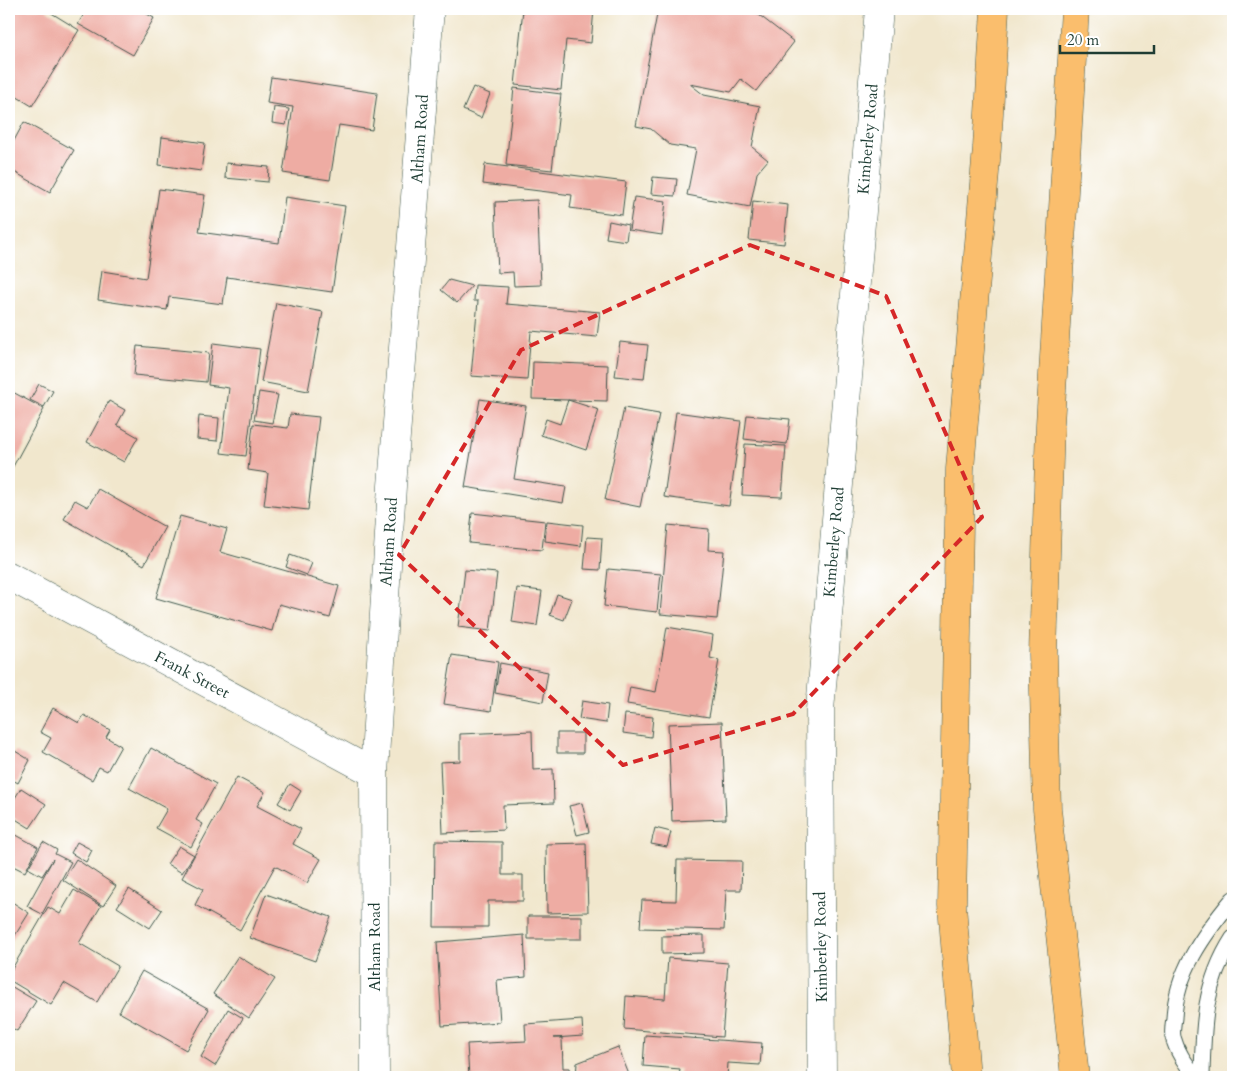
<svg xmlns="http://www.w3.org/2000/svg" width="1242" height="1086" font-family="Cardo,serif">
<rect width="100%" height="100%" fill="#fff"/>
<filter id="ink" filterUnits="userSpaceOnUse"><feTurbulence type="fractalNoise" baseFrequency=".02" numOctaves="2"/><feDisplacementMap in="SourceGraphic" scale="10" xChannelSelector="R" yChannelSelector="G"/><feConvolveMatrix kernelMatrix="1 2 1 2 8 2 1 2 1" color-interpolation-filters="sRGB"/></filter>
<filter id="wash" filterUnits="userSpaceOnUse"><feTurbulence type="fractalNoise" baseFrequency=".0096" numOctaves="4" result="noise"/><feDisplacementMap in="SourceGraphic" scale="20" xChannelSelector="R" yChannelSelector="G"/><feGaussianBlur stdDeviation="1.12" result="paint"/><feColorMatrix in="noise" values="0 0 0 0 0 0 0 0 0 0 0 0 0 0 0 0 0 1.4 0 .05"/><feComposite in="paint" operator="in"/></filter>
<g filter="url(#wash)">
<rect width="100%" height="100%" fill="#f1e7cd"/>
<g id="blocks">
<path fill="#eeaca3" d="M9 9H45L79 30 32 106 9 92Z
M87 9H138L154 18 133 55 78 24Z
M523 9H594L591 43 566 40 561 90 515 85Z
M658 9H727L759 15 794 42 756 91 741 79 731 92 690 84 704 95 760 106 752 147 768 160 757 173 750 207 687 195 696 149 670 145 651 129 636 126Z
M271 77 377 93 372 130 339 125 330 180 283 173 293 107 267 103Z
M473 87 490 94 481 118 463 110Z
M514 88 561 94 552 170 506 165Z
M274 107 289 109 286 125 272 123Z
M24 122 74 150 50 192 9 169V150Z
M162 137 205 143 201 171 159 165Z
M226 163 269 167 268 182 225 178Z
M485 164 626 182 622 215 570 208 572 195 483 184Z
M653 177 677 179 675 196 651 194Z
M159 189 205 195 199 232 279 243 285 197 345 206 332 292 227 277 223 304 169 297 167 310 98 300 102 271 146 278Z
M634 197 666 201 662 235 629 230Z
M537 200 541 285 514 286 513 272 498 273 495 202Z
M753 201 788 205 784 244 749 240Z
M609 221 628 225 626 241 606 238Z
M449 280 472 286 457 303 441 290Z
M475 285 508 287 506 304 600 312 597 337 531 331 527 380 471 376 478 301H474Z
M276 303 323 312 308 391 261 382Z
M620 342 648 345 644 379 615 376Z
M213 343 260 349 246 456 221 453 229 388 208 385Z
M137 346 209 353 206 382 134 375Z
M533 362 608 365 607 401 532 399Z
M39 384 53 391 44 407 30 400Z
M9 390 44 409 9 474Z
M259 392 278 395 272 423 254 420Z
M480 399 526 406 514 479 566 487 563 503 465 487Z
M568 400 599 410 586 450 541 435 546 419 560 424Z
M109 401 125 410 117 425 138 437 124 462 87 442Z
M624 408 659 414 640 507 605 500Z
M676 412 741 421 729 506 664 497Z
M290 414 319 417 308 510 264 505 268 473 248 470 253 424 288 428Z
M747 415 790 419 787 444 744 439Z
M199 416 219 418 217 441 197 439Z
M745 444 786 446 782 497 742 495Z
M98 489 165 527 144 565 64 519 75 500 88 507Z
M472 513 545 521 542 550 469 543Z
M180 516 227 529 220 552 339 586 330 618 279 604 272 631 156 598Z
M547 521 583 525 581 546 545 541Z
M668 525 709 529 708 550 724 551 717 619 660 614Z
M587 537 602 538 600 570 584 569Z
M290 555 312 563 307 575 286 567Z
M608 569 661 574 657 612 604 606Z
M465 570 497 573 490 631 458 627Z
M517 588 542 591 537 626 512 622Z
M557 594 572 599 564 620 550 615Z
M667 627 713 635 710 658 719 660 709 717 627 704 630 687 656 692Z
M452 655 498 662 491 711 444 704Z
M500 663 548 672 543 702 495 693Z
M582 701 608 705 606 723 579 719Z
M53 708 79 723 84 715 110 730 106 737 121 746 107 771 99 767 92 780 43 752 51 738 40 732Z
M625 714 653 717 651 737 623 733Z
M722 722 726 819 672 821 668 724Z
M532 731 533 770 553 769 554 803 503 805 504 830 443 833 440 762 460 761V734Z
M557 733H583V753H557Z
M151 748 216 784 196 820 203 824 191 847 156 828 167 809 129 788Z
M15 751 30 760 18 783 9 778V764Z
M237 777 265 792 257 806 301 829 293 844 321 859 307 883 275 866 240 930 195 905 203 889 182 878Z
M290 784 301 791 290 810 278 803Z
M21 788 46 804 30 828 9 815V808Z
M582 803 589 832 577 835 569 806Z
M655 828 671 832 667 847 651 844Z
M9 831 38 847 25 872 9 864Z
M435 841 502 842V875H523V901H488V927H434Z
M43 842 57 850 55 854 71 862 42 914 27 906 53 859 42 876 28 868Z
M77 842 92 850 86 862 71 853Z
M586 843 588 912 547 913 546 844Z
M179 846 194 855 182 873 167 864Z
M76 859 116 886 103 906 63 880Z
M677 860 742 861 741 890H726L724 930 640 928 642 900 676 901Z
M129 889 162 910 150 928 117 907Z
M74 890 101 906 79 943 118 966 97 1002 64 983 51 1005 9 980V974L48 907 60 914Z
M266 894 331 917 315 961 250 938Z
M9 900 29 913 9 945Z
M528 916H582V939H528Z
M524 935 526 977 497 980 500 1022 442 1026 437 942Z
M704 935V953L662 954V936Z
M238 956 275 979 249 1018 213 994Z
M668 958 728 963 722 1037 624 1029 626 996 665 999Z
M142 971 209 1009 186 1050 119 1012Z
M9 985 36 1001 17 1031 9 1026Z
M228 1009 243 1018 215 1066 201 1057Z
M582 1020 583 1036 554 1038H562L563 1068H570L571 1077H469L467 1044 526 1041 525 1024Z
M645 1035 762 1043 760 1065 728 1063 727 1077H679L680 1069 643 1066Z
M618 1047 630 1077H576L577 1063Z"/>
</g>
</g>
<g filter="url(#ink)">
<use href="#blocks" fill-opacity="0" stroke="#3e564b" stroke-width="1"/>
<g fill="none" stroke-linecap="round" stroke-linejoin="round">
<g stroke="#3e564b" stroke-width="17">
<path id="service" d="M1196 1077C1187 1065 1177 1053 1173 1037 1172 1032 1173 1024 1174 1018 1176 972 1204 934 1233 899
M1202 1077C1203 1025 1204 983 1233 938"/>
</g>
<g stroke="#3e564b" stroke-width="29">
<path id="minor" d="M9 576 374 773
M375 1077 374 773 392 486 430 9
M822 1077 820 710 879 9"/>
</g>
<g stroke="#3e564b" stroke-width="29">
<path id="motorway" d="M966 1077 952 906 960 469 987 148 995 9
M1075 1077 1047 809 1043 654 1050 424 1075 9"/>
</g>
<use href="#service" stroke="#fff" stroke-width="15"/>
<use href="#minor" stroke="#fff" stroke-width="28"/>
<use href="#motorway" stroke="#fabe6d" stroke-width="28"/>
</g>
</g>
<path fill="none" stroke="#d62828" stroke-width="4" stroke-dasharray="10 6" stroke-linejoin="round" d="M750 245 886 296 982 517 793 714 623 765 399 555 521 350Z"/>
<g text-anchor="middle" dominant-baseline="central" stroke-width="5" stroke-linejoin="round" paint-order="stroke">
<g font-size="16" fill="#1f3d34" stroke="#fff">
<text transform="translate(420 139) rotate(-86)">Altham Road</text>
<text transform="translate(868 139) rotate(-85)">Kimberley Road</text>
<text transform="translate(389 542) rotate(-86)">Altham Road</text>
<text transform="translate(834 542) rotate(-85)">Kimberley Road</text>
<text transform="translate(192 675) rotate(28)">Frank Street</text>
<text transform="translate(375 947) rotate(-90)">Altham Road</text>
<text transform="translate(821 947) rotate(-91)">Kimberley Road</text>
</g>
</g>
<rect width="1242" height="1086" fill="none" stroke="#fff" stroke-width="30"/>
<path d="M1060 45v8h94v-8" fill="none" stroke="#1f3d34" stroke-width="2.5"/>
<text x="1067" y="45" font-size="15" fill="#1f3d34" stroke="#ffffff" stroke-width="4" paint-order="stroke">20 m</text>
</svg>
